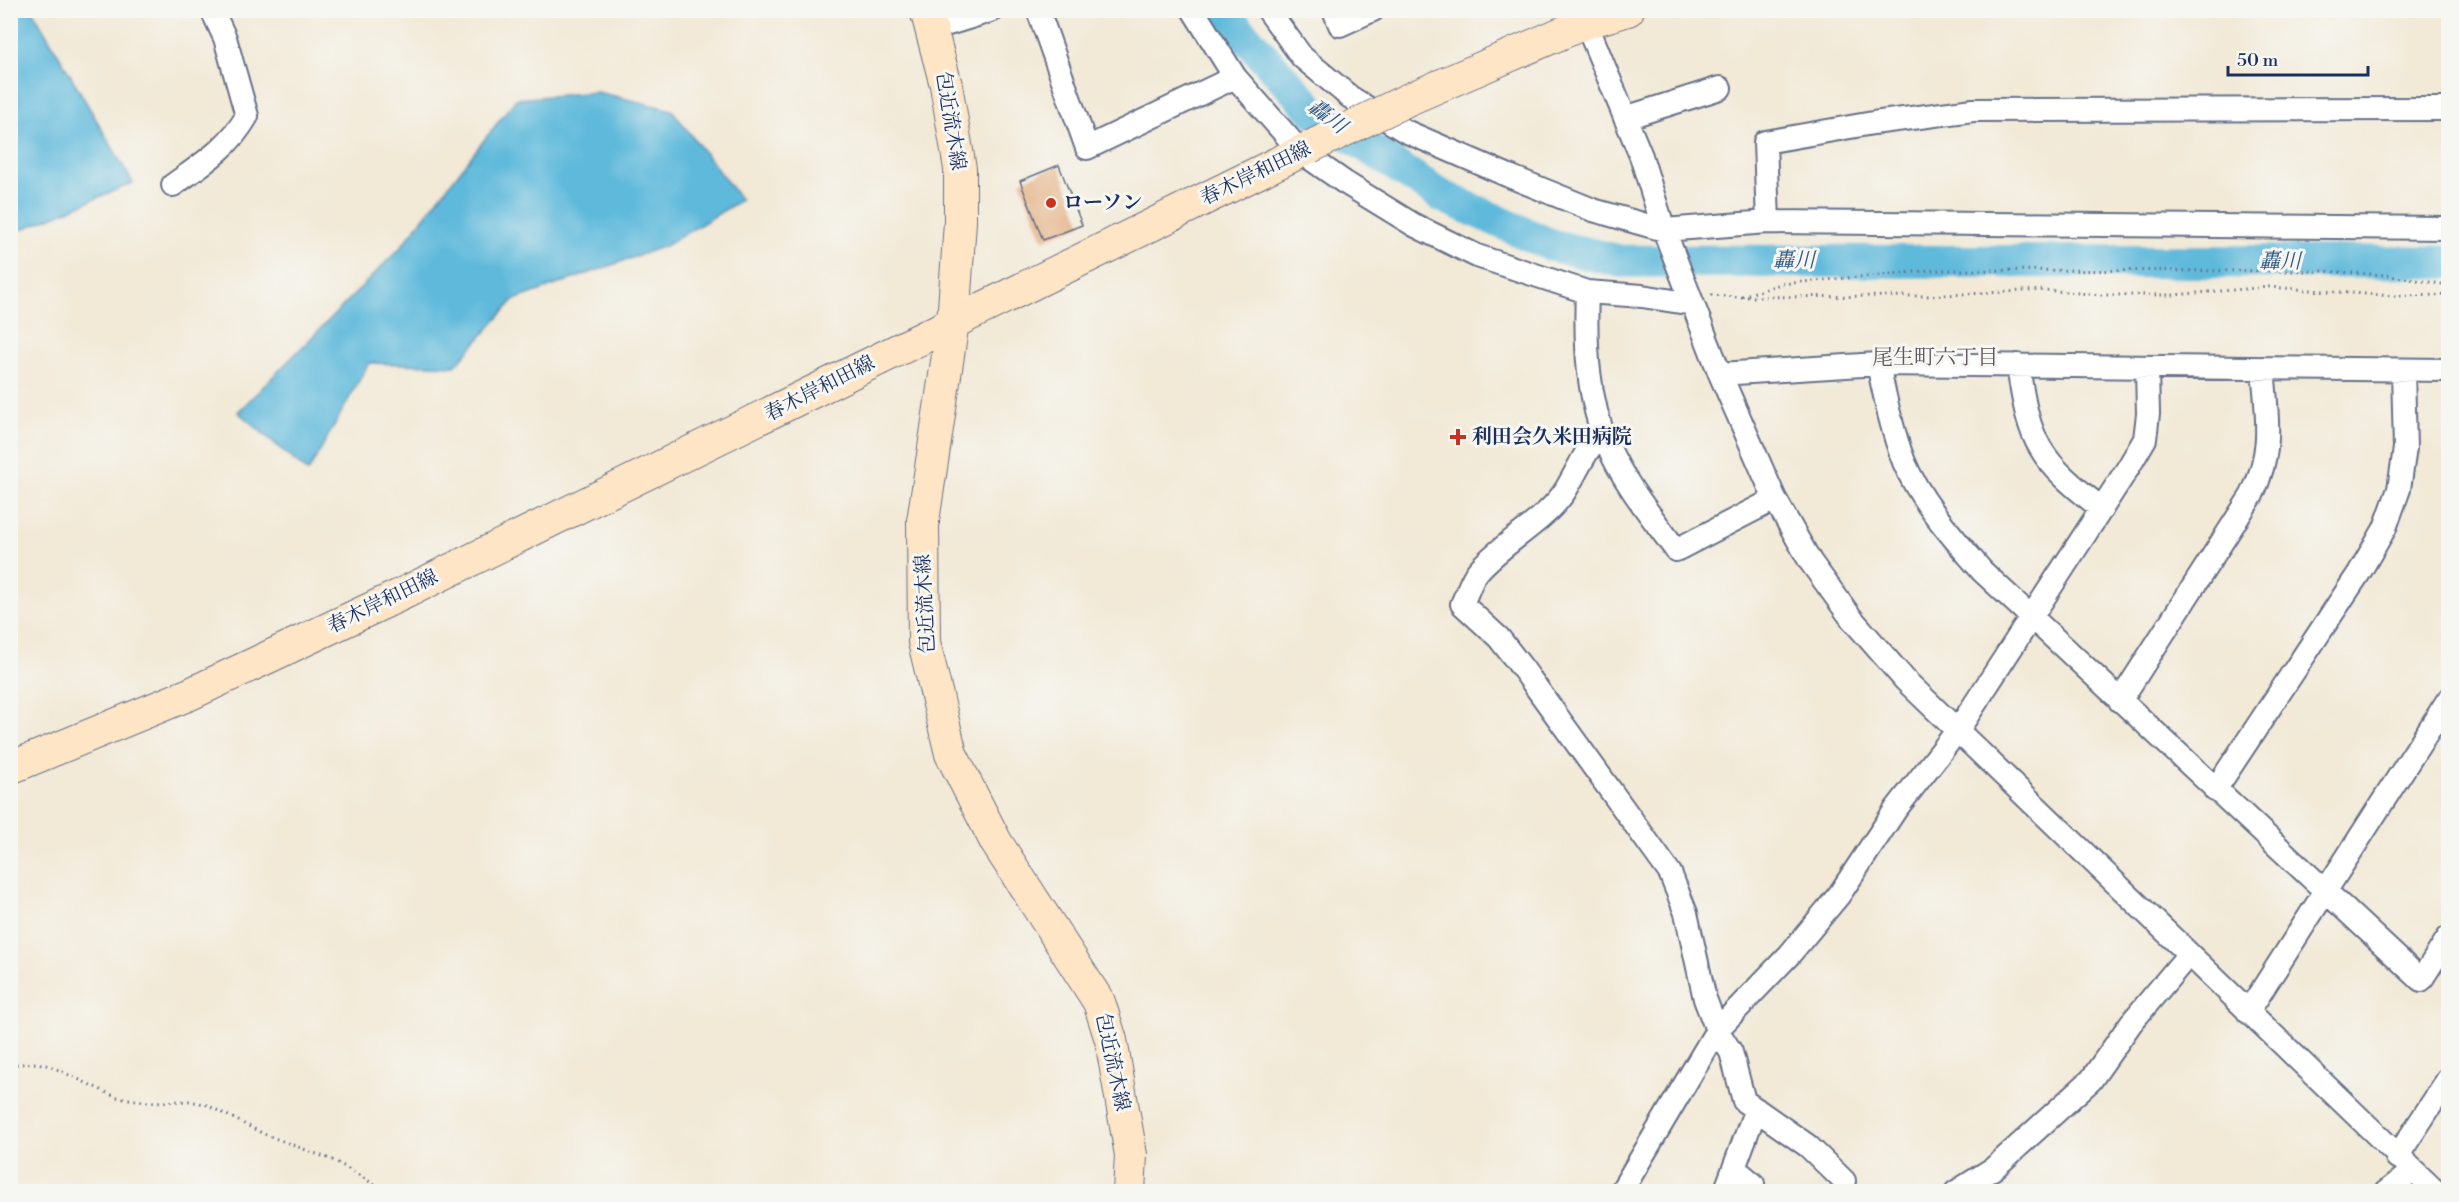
<svg xmlns="http://www.w3.org/2000/svg" width="2459" height="1202" font-family="'Libre Bodoni','Noto Serif JP',serif">
<rect width="100%" height="100%" fill="#f6f6f2"/>
<filter id="ink" filterUnits="userSpaceOnUse"><feTurbulence type="fractalNoise" baseFrequency=".0167" numOctaves="2"/><feDisplacementMap in="SourceGraphic" scale="12" xChannelSelector="R" yChannelSelector="G"/><feConvolveMatrix kernelMatrix="1 2 1 2 8 2 1 2 1" color-interpolation-filters="sRGB"/></filter>
<filter id="wash" filterUnits="userSpaceOnUse"><feTurbulence type="fractalNoise" baseFrequency=".008" numOctaves="4" result="noise"/><feDisplacementMap in="SourceGraphic" scale="24" xChannelSelector="R" yChannelSelector="G"/><feGaussianBlur stdDeviation="1.35" result="paint"/><feColorMatrix in="noise" values="0 0 0 0 0 0 0 0 0 0 0 0 0 0 0 0 0 1.4 0 .05"/><feComposite in="paint" operator="in"/></filter>
<g filter="url(#wash)">
<rect width="100%" height="100%" fill="#f2e9d6"/>
<path fill="#5eb9db" stroke="#3c749c" stroke-width="1.5" d="M11 10 33 11 133 183 11 234Z
M597 92 672 110 741 200 665 246 514 300 455 366 369 363 308 472 238 412 400 248 516 99Z"/>
<g fill="none" stroke-linecap="round" stroke-linejoin="round">
<path stroke="#5eb9db" stroke-width="33" d="M1221 10 1314 112 1442 196 1551 245 1620 261 2448 262"/>
</g>
<g id="blocks">
<path fill="#e09f67" d="M1059 165 1082 225 1043 240 1020 181Z"/>
</g>
</g>
<g filter="url(#ink)">
<use href="#blocks" fill-opacity="0" stroke="#667088" stroke-width="1.5"/>
<g fill="none" stroke-linecap="round" stroke-linejoin="round">
<g stroke="#667088" stroke-width="26">
<path id="street" d="M1038 10 1087 148 1235 77
M1193 10 1235 77 1301 152 1344 182 1414 225 1477 256 1587 292 1642 296 1693 304
M1268 10 1302 57 1350 97 1405 131 1509 176 1593 210 1664 230 1768 222 2448 228
M1334 10 1340 25 1373 10
M1581 11 1641 156 1664 230 1720 374 1775 499 1810 561 1852 619 1905 680 2436 1192
M932 29 993 10
M1625 118 1720 88
M173 185C202 164 229 148 247 116L225 38 212 10
M1768 222 1765 142 1873 123 1973 110 2448 109
M1587 292C1585 343 1587 399 1608 446 1624 483 1652 517 1676 550L1775 499
M1878 364C1885 397 1892 431 1904 462 1921 503 1954 538 1982 571L2421 980 2448 938
M2018 365C2029 444 2039 460 2102 509
M1720 374 1878 364 2448 370
M1603 433C1588 442 1575 477 1563 494 1540 525 1502 543 1478 571 1471 579 1467 594 1462 604L1499 638 1523 669 1670 873 1686 913 1705 999 1717 1030 1731 1052 1744 1101 1808 1146 1844 1181
M2120 701 2252 495C2274 448 2267 418 2263 368
M2215 790 2359 573 2385 528 2399 489 2405 448 2403 370
M2248 1012 2448 700
M2397 1157 2448 1079
M1734 1168 1753 1184
M1621 1192 1717 1030 1790 954 1839 895 1896 809 1958 730 2128 468 2145 439 2148 414 2147 367
M1725 1192 1756 1109
M1956 1192 1994 1168 2091 1080 2131 1023 2189 954
M2386 1192 2413 1171"/>
</g>
<g stroke="#667088" stroke-width="34">
<path id="secondary" d="M926 10 946 85 960 169V222L953 322 923 521 924 642 951 754 996 842 1099 1002 1111 1040 1131 1155 1129 1192
M1407 100 1585 23 1628 10
M10 768 190 694 402 594 1310 147"/>
</g>
<path stroke="#667088" stroke-width="3" stroke-dasharray="1.5 4.5" stroke-linecap="butt" d="M1711 295 1737 297 1925 296 2044 290 2101 295H2173L2269 287 2394 296 2448 295
M1742 296 1781 284 1935 270 2324 271 2384 275 2448 285
M10 1065 37 1063 50 1066 116 1097 148 1102 189 1101 205 1104 264 1134 335 1161 387 1192"/>
<use href="#street" stroke="#fff" stroke-width="22"/>
<use href="#secondary" stroke="#fde5c5" stroke-width="32"/>
<g stroke="#667088" stroke-width="34" stroke-linecap="butt">
<path id="secondary-bridge" d="M1310 147 1407 100"/>
</g>
<use href="#secondary-bridge" stroke="#fde5c5" stroke-width="32"/>
</g>
</g>
<g fill="#c8321e" stroke="#f6f6f2" stroke-width="2">
<circle cx="1051" cy="203" r="6"/>
<path d="M1455 428h6v6h6v6h-6v6h-6v-6h-6v-6h6z"/>
</g>
<g text-anchor="middle" dominant-baseline="central" stroke-width="6" stroke-linejoin="round" paint-order="stroke">
<g font-size="20" fill="#1b2f5e" stroke="#f6f6f2">
<text transform="translate(950 121) rotate(81)">包近流木線</text>
<text transform="translate(1256 174) rotate(-26)">春木岸和田線</text>
<text transform="translate(820 389) rotate(-27)">春木岸和田線</text>
<text transform="translate(383 602) rotate(-26)">春木岸和田線</text>
<text transform="translate(926 604) rotate(-93)">包近流木線</text>
<text transform="translate(1112 1062) rotate(78)">包近流木線</text>
</g>
<g font-size="20" font-weight="bold" fill="#1b2f5e" stroke="#f6f6f2" text-anchor="start">
<text x="1063" y="203">ローソン</text>
<text x="1472" y="437">利田会久米田病院</text>
</g>
<g font-size="21" font-style="italic" fill="#2f5884" stroke="#f6f6f2">
<text transform="translate(1327 117) rotate(37)">轟川</text>
<text x="1794" y="261">轟川</text>
<text x="2280" y="262">轟川</text>
</g>
<g font-size="21" fill="#605661" stroke="#f6f6f2">
<text x="1935" y="358">尾生町六丁目</text>
</g>
</g>
<rect width="2459" height="1202" fill="none" stroke="#f6f6f2" stroke-width="36"/>
<path d="M2228 66v9h140v-9" fill="none" stroke="#1b2f5e" stroke-width="3"/>
<text x="2237" y="66" font-size="18" fill="#1b2f5e" stroke="#f6f6f2" stroke-width="4.5" paint-order="stroke">50 m</text>
</svg>
